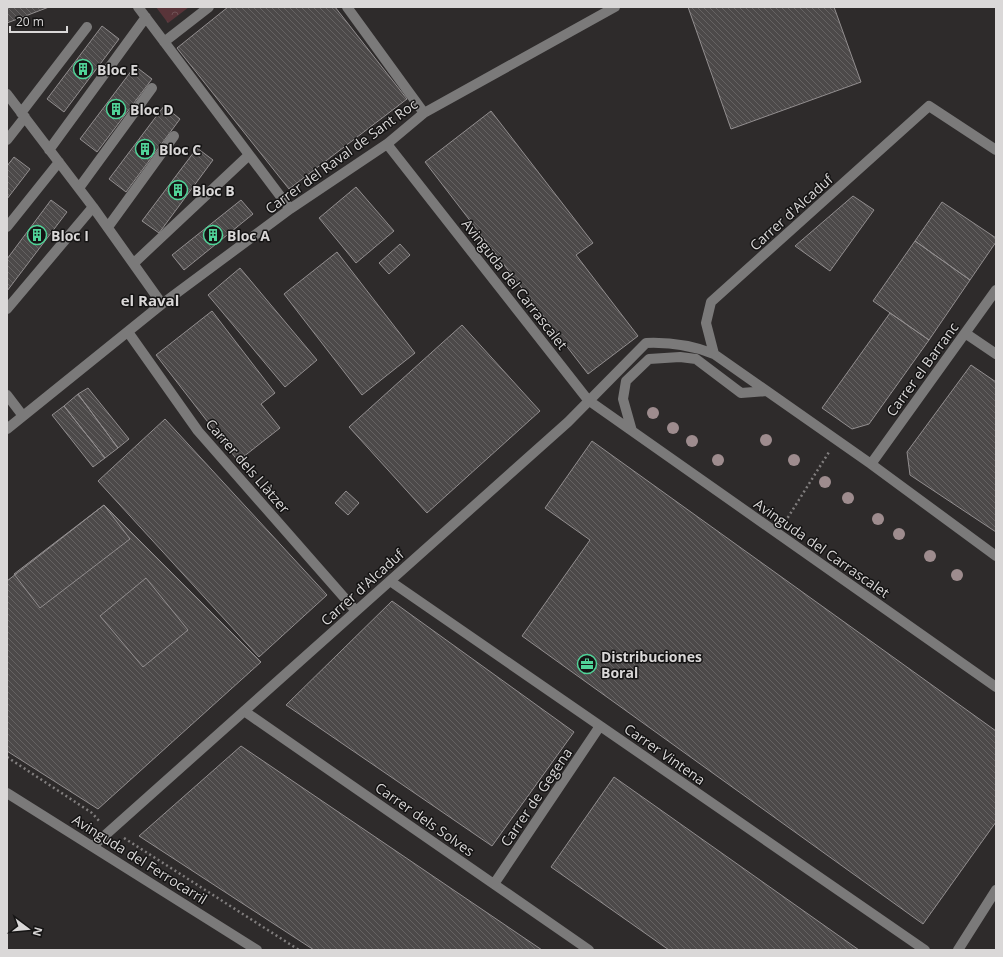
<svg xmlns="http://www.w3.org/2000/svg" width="1003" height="957" font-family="'Open Sans',sans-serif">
<defs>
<pattern id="park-crowns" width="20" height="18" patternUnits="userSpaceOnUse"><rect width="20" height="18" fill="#593439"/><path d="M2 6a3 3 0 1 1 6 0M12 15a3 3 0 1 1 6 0" fill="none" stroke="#705155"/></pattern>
<pattern id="building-back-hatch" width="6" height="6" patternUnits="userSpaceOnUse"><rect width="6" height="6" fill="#4c4949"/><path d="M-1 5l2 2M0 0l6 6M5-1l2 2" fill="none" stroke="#656262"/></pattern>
</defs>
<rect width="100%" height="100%" fill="#2e2b2b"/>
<path fill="url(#park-crowns)" d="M156 7H189L168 23Z"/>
<path fill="url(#building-back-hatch)" stroke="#928e8f" d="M7 7H49L7 23Z
M228 7H335L407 99 289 189 177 48Z
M688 7H834L861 82 731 129Z
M102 26 119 39 64 112 47 99Z
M135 66 152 79 97 152 80 139Z
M164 106 180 119 126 192 109 179Z
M491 111 593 243 576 255 638 336 588 374 425 162Z
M197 148 213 160 159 233 142 221Z
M14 157 30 169 7 199V166Z
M356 187 394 231 356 263 319 218Z
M853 196 874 210 830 271 795 246Z
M51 200 67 212 7 291V259Z
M241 200 253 214 184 270 172 255Z
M942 202 996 238V242L970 280 915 241Z
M915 241 970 280 929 340 873 301Z
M400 244 410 255 389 274 379 263Z
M337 252 415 353 362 395 284 294Z
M240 268 317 360 285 387 208 295Z
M212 311 275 393 261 404 280 428 238 461 156 355Z
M890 313 929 340 869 424 852 429 822 408Z
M462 325 540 411 427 513 349 427Z
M971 365 996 382V532L910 475 907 452Z
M88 388 129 439 118 448 78 394Z
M78 394 118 448 105 458 64 406Z
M64 406 105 458 93 467 52 415Z
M165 419 327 595 259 657 98 481Z
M592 441 996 731V822L923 924 522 636 590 540 545 508Z
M346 491 359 503 348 515 335 503Z
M104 505 130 539 40 608 14 574Z
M104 505 261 662 98 809 7 751V581Z
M146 578 188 630 143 667 100 616Z
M392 601 574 732 492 846 286 705Z
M241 746 542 950H314L139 836Z
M614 777 859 950H669L551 867Z"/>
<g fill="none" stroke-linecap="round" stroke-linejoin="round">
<path stroke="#817e7e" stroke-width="2.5" stroke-dasharray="2 3" stroke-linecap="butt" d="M785 522 829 452
M7 757 92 813 100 822
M124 838 299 950"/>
<path stroke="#7b7a7a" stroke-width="10" d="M138 7 290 209
M347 7 424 113
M164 42 209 7
M7 94 93 207 162 304
M21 113 87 27
M7 140 25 117
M387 144 588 400 996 687
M49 150 146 17
M79 188 152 88
M7 227 59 162
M108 227 174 136
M134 263 249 155
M7 309 93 207
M128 332 198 431 356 611
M965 333 996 354
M714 354 706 323 711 302 929 106 996 150
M7 395 23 416
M7 429 162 304 290 209 387 144 424 113 615 7
M632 431 623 399 626 381 649 359 680 357 696 359 741 393 767 391
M871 464 996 290
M390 581 925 950
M244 711 589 950
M7 793 257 950
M93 846 568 422 646 343C671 342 691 345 714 354L871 464 996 556
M494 884 600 726
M958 950 996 890"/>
</g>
<g fill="#9e8c8e">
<circle cx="653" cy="413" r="6"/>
<circle cx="673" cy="428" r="6"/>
<circle cx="766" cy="440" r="6"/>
<circle cx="692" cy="441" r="6"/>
<circle cx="718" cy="460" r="6"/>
<circle cx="794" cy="460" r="6"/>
<circle cx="825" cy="482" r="6"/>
<circle cx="848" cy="498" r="6"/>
<circle cx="878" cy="519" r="6"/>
<circle cx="899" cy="534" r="6"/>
<circle cx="930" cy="556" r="6"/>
<circle cx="957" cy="575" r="6"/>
</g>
<defs>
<g id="building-ring" transform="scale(1)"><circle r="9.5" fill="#151414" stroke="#50d398" stroke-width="1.5"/><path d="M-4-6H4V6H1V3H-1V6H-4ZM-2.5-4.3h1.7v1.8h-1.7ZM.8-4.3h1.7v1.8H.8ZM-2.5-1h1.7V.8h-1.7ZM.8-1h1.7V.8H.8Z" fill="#50d398"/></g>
<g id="office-ring" transform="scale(1)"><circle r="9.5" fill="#151414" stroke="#50d398" stroke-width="1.5"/><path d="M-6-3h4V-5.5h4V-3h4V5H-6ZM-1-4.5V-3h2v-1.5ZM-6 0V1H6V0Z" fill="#50d398"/></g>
</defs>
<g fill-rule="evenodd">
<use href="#building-ring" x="83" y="69"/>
<use href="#building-ring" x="116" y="109"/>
<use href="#building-ring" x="145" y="149"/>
<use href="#building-ring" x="178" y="190"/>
<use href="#building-ring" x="37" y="235"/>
<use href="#building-ring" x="213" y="235"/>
<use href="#office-ring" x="587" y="664"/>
</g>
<g text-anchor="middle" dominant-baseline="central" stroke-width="3" stroke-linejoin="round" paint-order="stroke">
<g font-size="14" font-weight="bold" fill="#dad8d8" stroke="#151414" text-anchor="start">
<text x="97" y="69">Bloc E</text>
<text x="130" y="109">Bloc D</text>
<text x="159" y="149">Bloc C</text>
<text x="192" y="190">Bloc B</text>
<text x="51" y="235">Bloc I</text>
<text x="227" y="235">Bloc A</text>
<text x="601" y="656">Distribuciones<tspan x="601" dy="16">Boral</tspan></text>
</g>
<g font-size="14" fill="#dad8d8" stroke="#151414">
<text transform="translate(341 156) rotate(-36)">Carrer del Raval de Sant Roc</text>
<text transform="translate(791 212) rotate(-42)">Carrer d'Alcaduf</text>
<text transform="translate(515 284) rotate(52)">Avinguda del Carrascalet</text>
<text transform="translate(922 369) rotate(-54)">Carrer el Barranc</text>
<text transform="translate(248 466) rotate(49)">Carrer dels Llàtzer</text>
<text transform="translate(822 548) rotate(35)">Avinguda del Carrascalet</text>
<text transform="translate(362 587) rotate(-42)">Carrer d'Alcaduf</text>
<text transform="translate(665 754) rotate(35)">Carrer Vintena</text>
<text transform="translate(536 797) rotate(-56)">Carrer de Gegena</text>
<text transform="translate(425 819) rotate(35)">Carrer dels Solves</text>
<text transform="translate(140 859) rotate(32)">Avinguda del Ferrocarril</text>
</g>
<g font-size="15" font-weight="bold" fill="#dad8d8" stroke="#151414">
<text x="150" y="300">el Raval</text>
</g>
</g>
<rect width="1003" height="957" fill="none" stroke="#dad8d8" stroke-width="16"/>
<g transform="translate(28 929) rotate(106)" stroke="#151414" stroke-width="3" paint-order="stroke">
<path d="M0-3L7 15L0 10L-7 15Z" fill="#dad8d8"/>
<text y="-6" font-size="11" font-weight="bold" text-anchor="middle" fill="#dad8d8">N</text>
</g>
<path d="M10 26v6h57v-6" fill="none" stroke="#dad8d8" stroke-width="2"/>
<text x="16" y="26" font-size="12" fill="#dad8d8" stroke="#151414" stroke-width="3" paint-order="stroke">20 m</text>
</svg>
